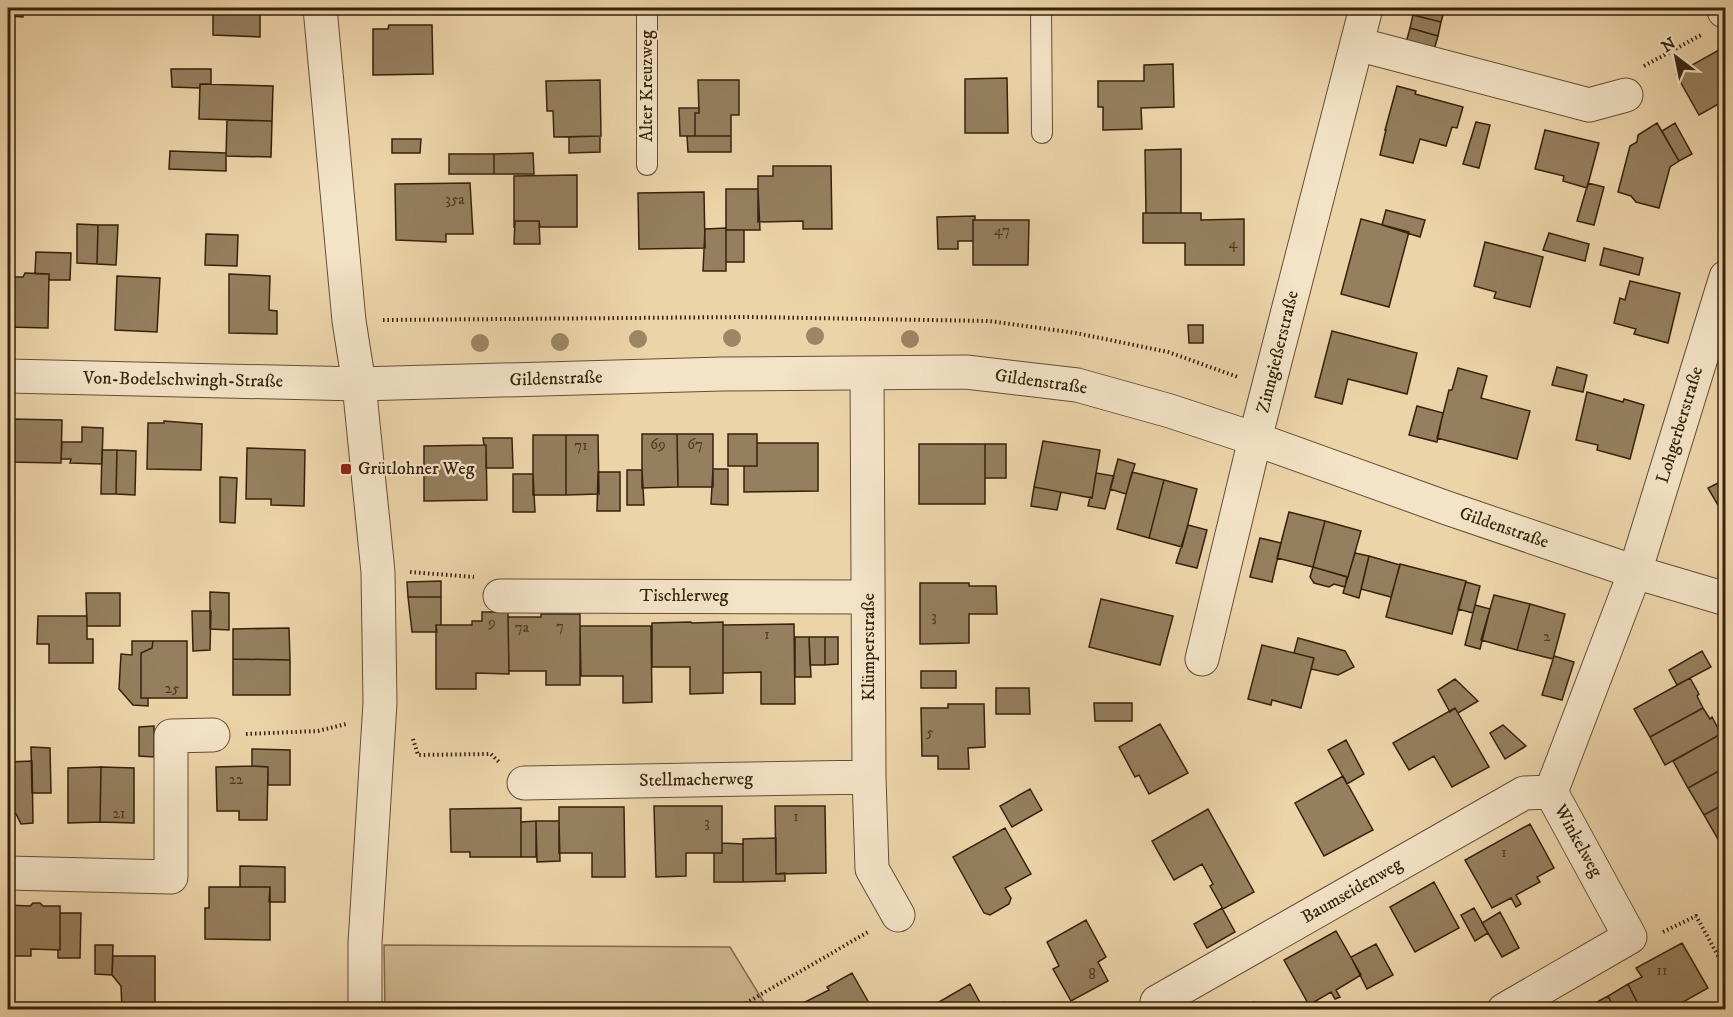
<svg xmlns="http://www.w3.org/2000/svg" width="1733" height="1017" font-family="'IM FELL DW Pica',serif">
<rect width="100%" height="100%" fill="#ecd4a9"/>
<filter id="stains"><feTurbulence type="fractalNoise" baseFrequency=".00333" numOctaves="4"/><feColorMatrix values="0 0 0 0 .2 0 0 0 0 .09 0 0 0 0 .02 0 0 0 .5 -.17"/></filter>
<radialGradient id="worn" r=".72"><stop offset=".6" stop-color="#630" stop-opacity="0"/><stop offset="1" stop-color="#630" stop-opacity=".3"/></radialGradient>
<path fill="#cdb68e" stroke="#826c4e" stroke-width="1.5" d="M384 945 730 947 768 1009H385Z"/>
<path fill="#957f5e" stroke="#36220d" stroke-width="1.5" d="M10 8H23V17L9 16Z
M213 8H260V37L213 35Z
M431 8H447V10H431Z
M1415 8H1445L1441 22 1413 15Z
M1413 15 1441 22 1438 36 1410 28Z
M389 25H432L433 74 373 75V29H388Z
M1410 28 1438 36 1434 50 1406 43Z
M1726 46V109L1722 102 1699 115 1676 74Z
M1173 64 1174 107 1141 108 1142 129 1103 130V107H1098V81H1144V65Z
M171 69H211V84H200V88L172 87Z
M1007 78 1008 133H965V79Z
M600 80 601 136 554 137 553 111H547L546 81Z
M698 80H739V115H731V136H695V113H699Z
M200 84 273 86 272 121 199 119Z
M1397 86 1416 91 1415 94 1463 107 1457 128 1452 127 1446 146 1420 139 1413 163 1380 155 1386 130H1385Z
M679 108H699V113H695V136H680Z
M227 120 272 121 271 157 226 156Z
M1476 122 1490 125 1479 168 1463 164Z
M1657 123 1679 161 1670 167 1659 208 1636 202 1631 196 1618 192 1630 146 1637 142 1638 135Z
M1675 123 1692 154 1679 161 1662 131Z
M1545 130 1599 143 1587 188 1563 181 1564 176 1535 169Z
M600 136V152L569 153V137Z
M687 136H731V152H688Z
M392 139H421L420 153H392Z
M1181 149V213H1146L1145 150Z
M170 151 226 153V171L169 169Z
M533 153 534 174H494V154Z
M449 154H494V174H449Z
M773 166H831L832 229H803V221L758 222V176H773Z
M577 175V227H540L539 221H515L514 228V176Z
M470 183 473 234H446V242L396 240 395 184Z
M1588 183 1604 187 1594 225 1577 221Z
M726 189H758L760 230H726Z
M704 192 705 248 639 249 638 193Z
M1386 210 1425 220 1420 237 1382 225Z
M1143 213H1201V220L1244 219V265H1185V243H1143Z
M975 216V220H973V241H958V249H938L937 217Z
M1361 219 1409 232 1389 307 1341 294Z
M973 220H1029L1028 265H973Z
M515 221H539L540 244H514Z
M77 224 98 225 97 264 77 263Z
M98 225H118L116 265 97 264Z
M726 228V271H703L705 229Z
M726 230H744V262H726Z
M1549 233 1589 244 1585 261 1543 250Z
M206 234 238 235 237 266 205 265Z
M1485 242 1543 257 1530 307 1494 298 1496 292 1474 286Z
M1604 248 1643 258 1639 275 1600 265Z
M36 252 71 253 70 280H49V274H35Z
M25 273 49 274 48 328 8 327V277H23Z
M229 274 270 276 269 310 277 311V334L229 333Z
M117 276 160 278 157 332 115 330Z
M1630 281 1680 293 1668 343 1634 334 1636 329 1614 323 1620 298 1625 300Z
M1188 325H1203V343H1189Z
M1332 331 1417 353 1407 394 1348 379 1342 404 1315 397Z
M1557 367 1587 375 1583 392 1552 385Z
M1458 368 1487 376 1481 398 1530 411 1517 459 1437 438 1449 390H1452Z
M1587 392 1623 402 1624 399 1644 405 1630 459 1597 450 1598 445 1576 440Z
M1417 406 1443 413 1437 442 1409 435Z
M9 419 62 420 61 463 8 462Z
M164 421 202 424 201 470 147 469 148 423H164Z
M82 427 103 428 102 464 70 463 71 459H61L62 442H82Z
M642 434H677L678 487 642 488Z
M677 434H713V487H678Z
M728 434H757V466H728Z
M533 435H566V495H533Z
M566 435H598L599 494 566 495Z
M483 438H512L513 468H486V445H484Z
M1043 441 1100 450 1092 498 1034 487Z
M757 443H818V491L744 492V466H757Z
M919 444H985V504H919Z
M985 444H1006V478H985Z
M484 445H486L487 500 424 501V446Z
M247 448 305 450 304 506 271 505V499H246Z
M102 450H117L116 494H101Z
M117 450 136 451 135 495 116 494Z
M1118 459 1135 464 1126 494 1110 489Z
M713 469H728V505L711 504Z
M627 470H642L644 505H627Z
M598 472H620V511H597Z
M1132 472 1164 480 1149 538 1117 529Z
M1096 473 1114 476 1105 509 1088 506 1090 497 1092 498Z
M513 474H533L535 512H513Z
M220 477 237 478 235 523 220 522Z
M1726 479V519L1708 488Z
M1164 480 1197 489 1182 547 1149 538Z
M1034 487 1061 492 1057 510 1031 506Z
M1289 512 1325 521 1313 567 1277 558Z
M1325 521 1361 531 1348 577 1313 567Z
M1188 525 1207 530 1197 568 1176 563Z
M1260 538 1281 543 1272 582 1250 577Z
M1355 553 1369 556 1359 598 1343 593Z
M1369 556 1400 565 1391 597 1361 589Z
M1400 564 1466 581 1452 634 1386 617Z
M1313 567 1347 577 1345 587 1334 584 1329 587 1314 583 1310 577Z
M441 581V597H408L407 582Z
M1466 582 1480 586 1473 613 1458 609Z
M920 583H969V586H996L997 614H969V643L920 644Z
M210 592 229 593V630L210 629Z
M86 593H120V626H87Z
M1494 595 1530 604 1517 650 1481 640Z
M408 597H441V625H436L437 632H412Z
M1101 599 1173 616 1160 665 1089 647Z
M1530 604 1565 614 1553 659 1517 650Z
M1475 605 1490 609 1480 649 1465 645Z
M192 611H211L210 650 193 651Z
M482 612H508L509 674 476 673V689H436V625H472V621H482Z
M541 614H580V685H546V671H509L508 617H541Z
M38 616H87V639H93V663H49V644H37Z
M691 622 692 623 723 622V693L690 694V667H652V623Z
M794 624 795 704H761V672L723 673V625Z
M580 626H651L652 702 623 703V676H581Z
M289 628 290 660 233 659V629Z
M795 637H809L811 677H795Z
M809 637H825V665H810Z
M825 637H838V664L825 665Z
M1298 638 1345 651 1354 667 1338 675 1311 669 1314 658 1294 653Z
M132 641H153L152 648 141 653V698H148V706L133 705 119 689 121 654 132 655Z
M153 641H187V698H141V653L152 648Z
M1262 645 1314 658 1301 708 1272 700 1271 705 1248 699Z
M1702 651 1711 667 1677 685 1669 670Z
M1554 656 1574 662 1562 700 1542 695Z
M233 659 290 660V695H233Z
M921 671H956V688H921Z
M1690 678 1699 694 1697 696 1703 708 1650 737 1634 709Z
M1455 679 1478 701 1458 713 1455 708 1450 712 1438 690Z
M996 688H1029L1030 714H996Z
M1094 703H1132V721H1095Z
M948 704H984L985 747 968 748 969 769H938V756H922L921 708H948Z
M1455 708 1489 767 1452 787 1434 756 1409 770 1393 743Z
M1703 708 1710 719 1712 717 1721 734 1665 765 1650 737Z
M1160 724 1188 773 1149 794 1139 775 1135 777 1119 747Z
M1503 725 1526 746 1505 759 1490 733Z
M154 726V757L139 756V727Z
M1726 731V767L1688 788 1673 761Z
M1346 740 1364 774 1347 784 1328 750Z
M31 747 50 748 51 793H32Z
M252 749 290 750V785H268V767L252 766Z
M32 761 33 823 21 824 16 814H8V762Z
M252 766 268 767 267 820H239V811H217L216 767Z
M101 767 100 822 68 823V768Z
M101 767 134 768V823L100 822Z
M1726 767V803L1704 815 1688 788Z
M1343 776 1373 830 1324 856 1295 803Z
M1030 789 1042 810 1012 827 1000 806Z
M1726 803V853L1704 815Z
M654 806H722V853H686V876L656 877Z
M775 806H825L826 873 776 874Z
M559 807H624L625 877H592V853H559Z
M521 808V857H470V852H451L450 809Z
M1208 809 1254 892 1223 909 1210 886 1213 884 1202 864 1174 880 1152 841Z
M536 821V857H521V822Z
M536 821H559L560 861 537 862Z
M1530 824 1554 868 1537 877 1540 882 1516 895 1521 904 1516 907 1511 898 1492 908 1465 860Z
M1005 828 1031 874 1005 888 1011 898 1009 904 990 915 984 913 953 857Z
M776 838V874L785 873V881L743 882V839Z
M722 843 743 844V882H714V853H722Z
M240 866 285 867V902H269L270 887H240Z
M1434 882 1459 928 1415 952 1390 907Z
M209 887H270V940L205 939V908H209Z
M33 903H40L43 906H60V950L31 949V956H8V905L30 906Z
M1222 908 1235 932 1207 948 1194 924Z
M1474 908 1488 933 1475 941 1461 915Z
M1500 912 1519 948 1502 957 1482 923Z
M60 913H81L80 958H58V950H60Z
M1086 920 1106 957 1098 962 1108 981 1071 1001 1053 969 1059 966 1047 942Z
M1336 931 1361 975 1336 990 1340 997 1335 999 1331 992 1309 1005 1284 960Z
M1682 943 1708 988 1669 1010H1641L1628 984 1642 977 1636 968Z
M1376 944 1393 975 1367 989 1351 957Z
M95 945H113L112 975 95 974Z
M113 956H155V1010H122L121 986 112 975Z
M852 973 873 1010H807L803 1003 829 990 827 987Z
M970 984 984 1010H925Z
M1628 984 1641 1010H1615L1608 996Z
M1608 996 1615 1010H1596L1593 1004Z
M1004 1002 1008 1010H990Z
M1254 1002 1258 1010H1241Z
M1593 1004 1596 1010H1582Z
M194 1007H256V1010H194Z"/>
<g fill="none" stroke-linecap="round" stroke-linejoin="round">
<g stroke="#644e34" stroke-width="22">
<path id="lane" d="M1041 8 1042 133
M647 165V8"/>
</g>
<g stroke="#644e34" stroke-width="35">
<path id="street" d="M320 8 349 321 359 384 378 572 380 703 365 943V1010
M1724 11 1726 10
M1357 44 1589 105 1626 95
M867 373 869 777 872 869 898 915
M8 376 359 384 722 374 966 372 1077 385 1170 411 1255 439 1447 508 1635 572 1726 599
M500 596 868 597
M1202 659 1255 439 1366 8
M524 783 869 777
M8 873 171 877V736L213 735
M1157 1002 1524 793 1551 792
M1504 1010 1630 937 1551 792 1635 572 1726 277"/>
</g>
<path stroke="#36220d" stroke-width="4" stroke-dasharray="1.5 3" stroke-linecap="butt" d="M1644 66 1701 35
M383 320 748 317 989 321 1076 333 1168 352 1238 377
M410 572 474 577
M246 734 318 731 346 724
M413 739 418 755 491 754 500 763
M1663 932 1696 916 1726 970
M734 1010 868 932"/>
<use href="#lane" stroke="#f3e3c7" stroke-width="20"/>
<use href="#street" stroke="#f3e3c7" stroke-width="33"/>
</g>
<g fill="#9d8665">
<circle cx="815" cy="336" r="9"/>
<circle cx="732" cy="338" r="9"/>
<circle cx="638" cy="339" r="9"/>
<circle cx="910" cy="339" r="9"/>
<circle cx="560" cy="342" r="9"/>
<circle cx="480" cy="343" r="9"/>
</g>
<rect fill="#8f2418" stroke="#f3e3c7" stroke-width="2" x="340" y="463" width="12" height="12" rx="3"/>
<g text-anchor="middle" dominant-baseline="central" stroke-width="4.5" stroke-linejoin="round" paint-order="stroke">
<g font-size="15" fill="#4e3921">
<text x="455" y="199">35a</text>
<text x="1002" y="230">47</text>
<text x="1233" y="243">4</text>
<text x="658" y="444">69</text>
<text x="695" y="444">67</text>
<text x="581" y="445">71</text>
<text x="934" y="616">3</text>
<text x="492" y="622">9</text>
<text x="560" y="626">7</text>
<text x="522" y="627">7a</text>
<text x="767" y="634">1</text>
<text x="1547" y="636">2</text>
<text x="172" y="688">25</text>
<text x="930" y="732">5</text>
<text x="236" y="779">22</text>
<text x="119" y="813">21</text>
<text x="796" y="816">1</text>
<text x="707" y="822">3</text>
<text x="1504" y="852">1</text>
<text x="1662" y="970">11</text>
<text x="1092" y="974">8</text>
</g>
<g font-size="18" fill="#36220d" stroke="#f3e3c7">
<text transform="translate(647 86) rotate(-90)">Alter Kreuzweg</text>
<text transform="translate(1278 352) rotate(-76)">Zinngießerstraße</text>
<text transform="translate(556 379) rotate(-2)">Gildenstraße</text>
<text transform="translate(183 380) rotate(1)">Von-Bodelschwingh-Straße</text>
<text transform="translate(1041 382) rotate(8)">Gildenstraße</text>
<text transform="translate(1680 425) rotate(-73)">Lohgerberstraße</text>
<text transform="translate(1504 528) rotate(19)">Gildenstraße</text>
<text x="684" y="596">Tischlerweg</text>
<text transform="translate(869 647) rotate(-90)">Klümperstraße</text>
<text transform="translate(696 780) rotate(-1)">Stellmacherweg</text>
<text transform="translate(1578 841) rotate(61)">Winkelweg</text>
<text transform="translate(1352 891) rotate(-30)">Baumseidenweg</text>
</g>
<g font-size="18" fill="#36220d" stroke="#f3e3c7" text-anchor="start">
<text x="358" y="469">Grütlohner Weg</text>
</g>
</g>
<rect width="1733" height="1017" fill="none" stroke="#ecd4a9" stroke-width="30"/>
<rect x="9" y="9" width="1715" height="999" fill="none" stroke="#36220d" stroke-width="3"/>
<rect x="15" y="15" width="1703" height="987" fill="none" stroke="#36220d" stroke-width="1.5"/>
<g transform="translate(1676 57) rotate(328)" stroke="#f3e3c7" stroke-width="4.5" paint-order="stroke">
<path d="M0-4.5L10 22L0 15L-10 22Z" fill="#36220d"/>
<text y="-9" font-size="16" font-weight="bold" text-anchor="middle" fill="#36220d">N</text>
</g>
<rect width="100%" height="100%" filter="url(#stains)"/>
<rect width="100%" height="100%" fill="url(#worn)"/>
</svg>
